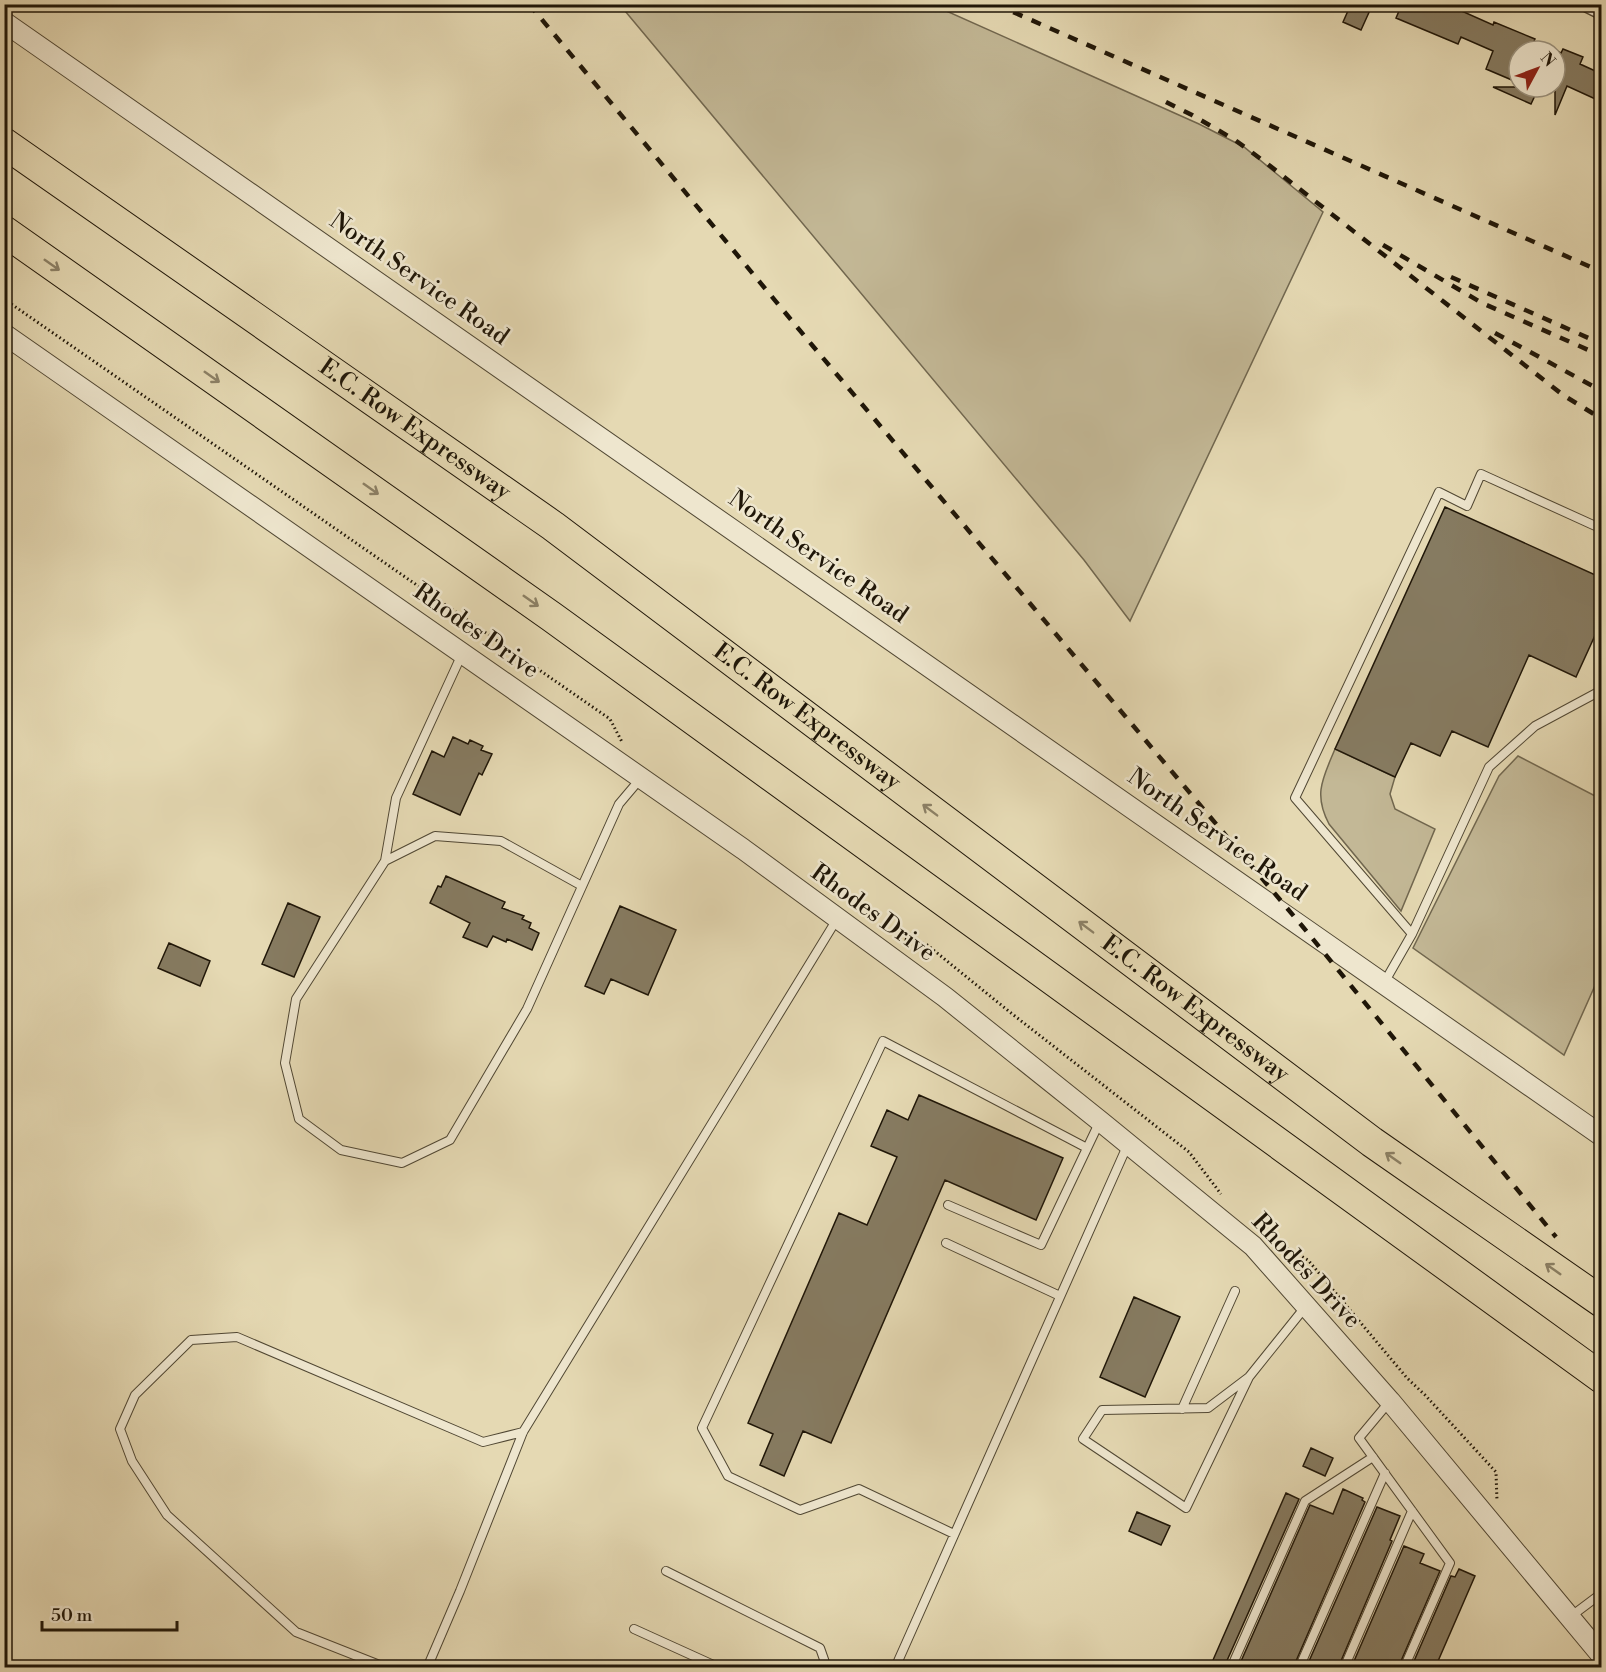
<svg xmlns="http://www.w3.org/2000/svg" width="1606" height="1672" font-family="'Libre Bodoni',serif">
<rect width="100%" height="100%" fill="#e5d9b3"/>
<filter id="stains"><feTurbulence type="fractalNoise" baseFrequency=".00333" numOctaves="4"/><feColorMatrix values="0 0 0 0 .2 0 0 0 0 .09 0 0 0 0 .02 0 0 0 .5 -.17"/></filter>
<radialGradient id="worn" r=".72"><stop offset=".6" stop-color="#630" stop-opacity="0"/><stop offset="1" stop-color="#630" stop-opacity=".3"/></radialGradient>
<path fill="#c3b896" stroke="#71674f" stroke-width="1.5" d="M620 5H933L1199 124 1244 147 1323 212 1130 621 1084 560Z
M1335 749 1395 777 1390 794 1395 809 1435 829 1401 911 1329 824C1313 794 1323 778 1335 749Z
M1518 756 1601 799V972L1564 1055 1413 948 1499 776Z"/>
<path fill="#867b61" stroke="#1f1608" stroke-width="1.5" d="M1351 4H1362L1371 8 1361 30 1343 22Z
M1402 4H1446L1493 25 1494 22 1535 39 1530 51H1519V83L1486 69 1493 51 1461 37 1458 44 1396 18Z
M1563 49 1583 57 1580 64 1602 74V102L1567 86 1555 115V50L1561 53Z
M1493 87H1539L1531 104Z
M1445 507 1602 578V620L1576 677 1529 655 1488 747 1452 731 1440 756 1411 743 1395 777 1335 749Z
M453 737 468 744 470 740 483 746 481 750 492 754 482 775 479 773 460 815 413 794 432 751 444 757Z
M446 876 505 902 502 908 524 916 522 919 531 923 529 928 539 933 532 950 507 939 506 942 493 936 487 947 463 937 470 923 430 903 438 886 441 887Z
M288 903 320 917 294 977 262 964Z
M620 906 676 930 648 995 611 979 604 994 585 986Z
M169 943 210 961 200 986 158 968Z
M919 1095 1063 1158 1036 1220 945 1180 831 1443 803 1431 784 1476 760 1465 773 1434 748 1423 839 1213 867 1225 897 1157 871 1146 887 1110 908 1120Z
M1134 1297 1180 1317 1145 1397 1100 1377Z
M1311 1448 1333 1458 1325 1476 1303 1466Z
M1343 1489 1363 1498 1362 1500 1365 1502 1293 1668H1238L1310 1505 1333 1514Z
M1286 1493 1299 1499 1225 1665 1213 1660Z
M1377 1507 1400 1516 1390 1540 1392 1541 1338 1668H1306Z
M1137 1512 1170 1526 1161 1545 1129 1531Z
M1404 1546 1424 1554 1420 1563 1440 1571 1398 1668H1351Z
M1459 1569 1475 1576 1435 1668H1411L1451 1576 1455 1577Z"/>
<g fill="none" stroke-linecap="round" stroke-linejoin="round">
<g stroke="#504733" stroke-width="10">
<path id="service" d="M462 654 396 798 385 861 296 999 285 1063 299 1119 341 1150 402 1163 450 1140 527 1009 619 804 641 778
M385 861 435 836 501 841 582 886
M1412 934 1295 798 1439 492 1467 506 1481 474 1602 529
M1384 983 1412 934 1489 767 1535 726 1602 690
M1602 1046V1048
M948 1205 1041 1245 1100 1121
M946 1243 1060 1296
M1249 1377 1186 1508 1083 1439 1102 1410 1208 1408 1249 1377 1306 1306
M1390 1401 1359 1438 1450 1563 1404 1668
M1182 1409 1235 1291
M954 1534 859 1489 800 1510 728 1476 702 1428 883 1041 1087 1148
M666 1571 820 1648 827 1668
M1570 1617 1602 1593
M634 1629 720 1668
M387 1668 296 1632 167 1515 132 1461 120 1429 135 1395 191 1340 237 1337 483 1442 523 1432
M427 1668 460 1591 523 1432 837 919
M895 1668 1128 1144
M1231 1668 1305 1501 1373 1457
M1299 1668 1385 1473
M1344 1668 1412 1511"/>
</g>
<g stroke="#504733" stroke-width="19">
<path id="minor" d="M1588 4 1602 11"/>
</g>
<g stroke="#504733" stroke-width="22">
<path id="tertiary" d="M4 22 1602 1136
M4 334 743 849 945 997 1100 1121 1253 1246 1390 1401 1602 1656"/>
</g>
<g stroke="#1f1608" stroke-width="32">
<g id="motorway">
<path id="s1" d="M4 143 553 526 1372 1142 1602 1302"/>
<path d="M4 231 552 617 1602 1378"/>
</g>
</g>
<path stroke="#1f1608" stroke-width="3" stroke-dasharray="1.5 3" stroke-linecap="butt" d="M4 299 610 719 622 742
M896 937 926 944 1011 1013 1189 1152 1221 1194
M1275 1241 1308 1260 1407 1378 1425 1395 1496 1472 1497 1501"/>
<use href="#service" stroke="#eee6ce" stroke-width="8"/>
<use href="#minor" stroke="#eee6ce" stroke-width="16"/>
<use href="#tertiary" stroke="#eee6ce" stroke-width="20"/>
<use href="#motorway" stroke="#e5d9b3" stroke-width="30"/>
<path stroke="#1f1608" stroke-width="4.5" stroke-dasharray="10 10" stroke-linecap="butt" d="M529 4 812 345 1303 927 1556 1237
M995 4 1602 272
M1166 102 1192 115 1235 140 1265 162 1563 395 1602 419
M1383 245 1482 303 1602 356
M1451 277 1602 344
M1495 333 1602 391"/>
</g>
<defs><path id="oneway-shaft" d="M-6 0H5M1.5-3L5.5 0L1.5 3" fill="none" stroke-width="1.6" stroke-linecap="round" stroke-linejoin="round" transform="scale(1.5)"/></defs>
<g stroke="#8c8166">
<use href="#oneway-shaft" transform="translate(52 265) rotate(35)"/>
<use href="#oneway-shaft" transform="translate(212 377) rotate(35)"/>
<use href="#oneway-shaft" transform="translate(371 489) rotate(35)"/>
<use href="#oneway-shaft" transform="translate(531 601) rotate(35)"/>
<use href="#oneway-shaft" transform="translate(930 810) rotate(-143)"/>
<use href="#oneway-shaft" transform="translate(1086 927) rotate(-143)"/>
<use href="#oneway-shaft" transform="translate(1393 1158) rotate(-145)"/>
<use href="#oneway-shaft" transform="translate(1553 1269) rotate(-145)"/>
</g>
<g text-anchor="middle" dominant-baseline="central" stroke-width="5" stroke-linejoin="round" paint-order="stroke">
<g font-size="24" fill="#1f1608" stroke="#eee6ce">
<text transform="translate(419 279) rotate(35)">North Service Road</text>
<text stroke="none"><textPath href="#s1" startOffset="501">E.C. Row Expressway</textPath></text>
<text transform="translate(818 557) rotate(35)">North Service Road</text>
<text transform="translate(476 631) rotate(35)">Rhodes Drive</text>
<text stroke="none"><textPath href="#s1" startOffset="987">E.C. Row Expressway</textPath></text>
<text transform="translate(1217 835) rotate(35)">North Service Road</text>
<text transform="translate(873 913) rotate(36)">Rhodes Drive</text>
<text stroke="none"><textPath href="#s1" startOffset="1473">E.C. Row Expressway</textPath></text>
<text transform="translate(1306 1271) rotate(47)">Rhodes Drive</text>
</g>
</g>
<rect width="1606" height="1672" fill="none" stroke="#e5d9b3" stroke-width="24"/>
<rect x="6" y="6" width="1594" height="1660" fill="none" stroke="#1f1608" stroke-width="3"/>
<rect x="12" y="12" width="1582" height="1648" fill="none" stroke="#1f1608" stroke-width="1.5"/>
<g transform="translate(1537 69) rotate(49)"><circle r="28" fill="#eee6ce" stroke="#9b937f" stroke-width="1.5"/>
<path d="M0-4.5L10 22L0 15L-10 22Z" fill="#8f2418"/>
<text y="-9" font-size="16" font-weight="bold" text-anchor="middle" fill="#1f1608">N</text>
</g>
<path d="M42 1621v9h135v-9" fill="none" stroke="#1f1608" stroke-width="3"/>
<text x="51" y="1621" font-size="18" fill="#1f1608" stroke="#eee6ce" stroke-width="4.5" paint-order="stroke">50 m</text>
<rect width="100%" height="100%" filter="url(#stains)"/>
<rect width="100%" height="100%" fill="url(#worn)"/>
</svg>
